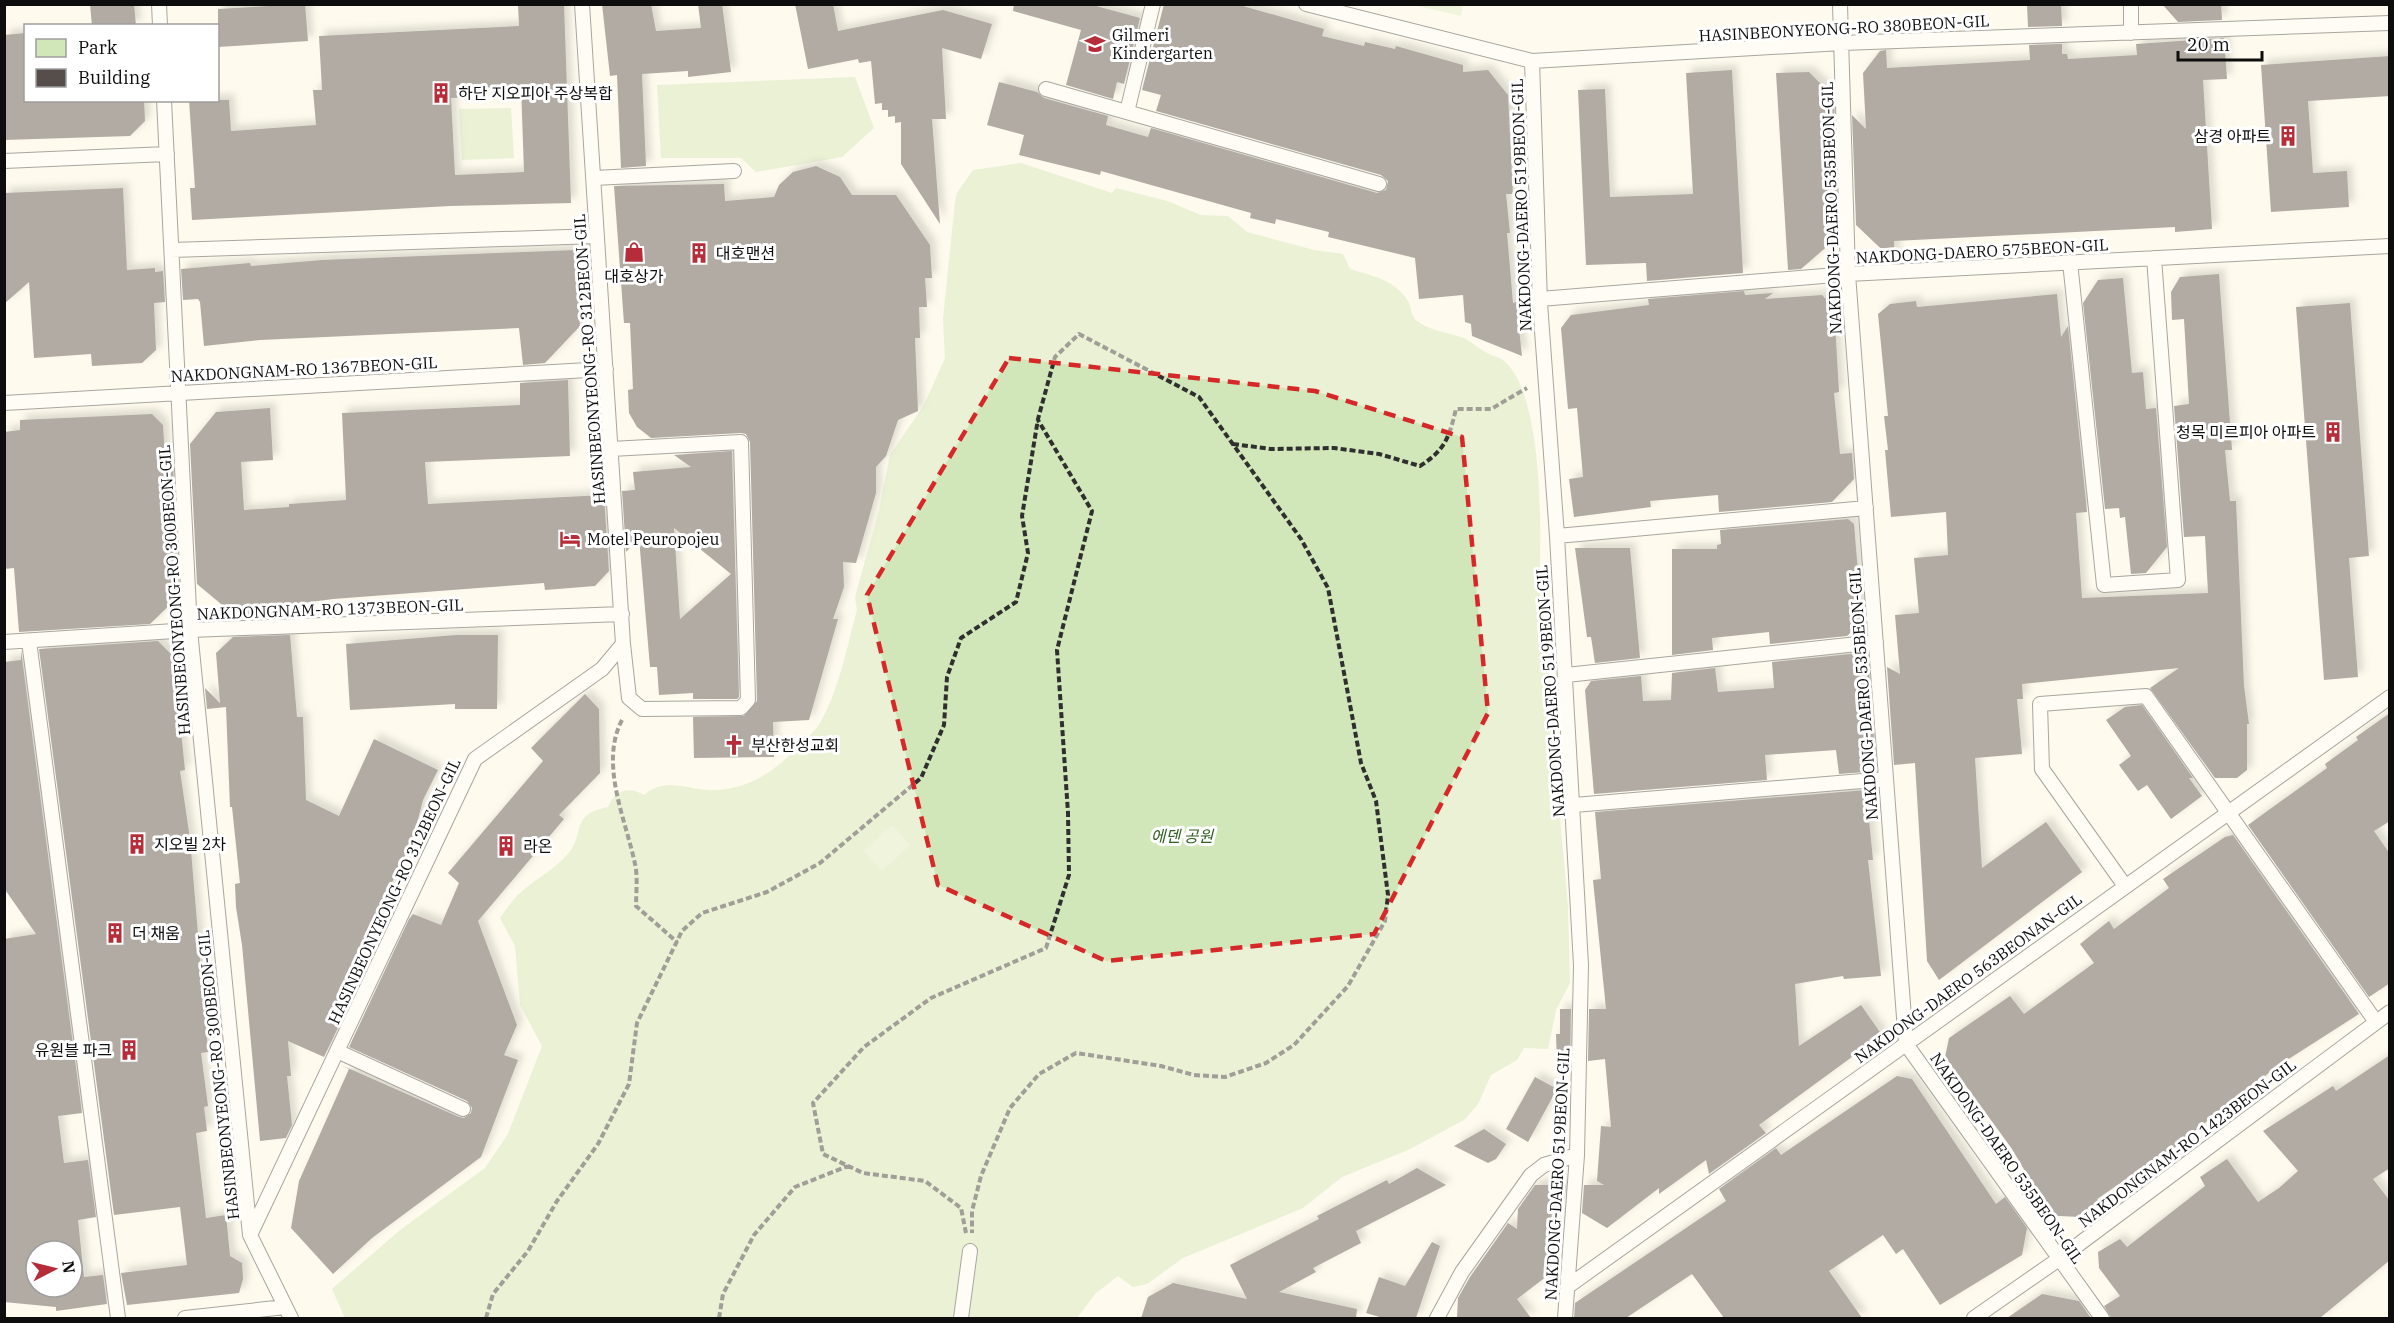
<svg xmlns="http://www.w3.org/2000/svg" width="2394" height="1323" font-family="'IBM Plex Serif','Noto Sans KR',serif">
<defs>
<filter id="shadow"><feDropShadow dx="5.5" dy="-5.5" stdDeviation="3" flood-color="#0004"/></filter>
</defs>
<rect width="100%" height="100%" fill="#fefaed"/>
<path fill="#d2e7b9" d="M855 77 874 128 842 157 756 172 741 158H661L657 85Z
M511 108 514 158 462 160 459 109Z
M1021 163 1112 193 1116 188 1167 201 1201 215 1228 216 1247 232 1314 250 1343 254 1350 269C1372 276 1394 279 1408 301 1412 308 1410 315 1417 321 1430 331 1450 333 1464 338 1472 342 1479 349 1487 353 1492 356 1500 357 1504 361 1543 393 1542 533 1539 582L1568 907 1570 983 1556 1010 1548 1049 1524 1048 1517 1060 1491 1075 1478 1104 1464 1120 1408 1150 1342 1177 1303 1208 1183 1258 1147 1284 1133 1287 1118 1276 1095 1294 1077 1318H345L332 1289 400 1230 485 1168 508 1134 542 1046 520 1005 515 946 500 918C506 910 512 900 520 893 535 879 554 870 567 855 587 834 568 815 608 807 615 790 629 786 644 795 667 775 692 792 717 790 754 787 777 769 802 743 808 737 816 730 820 723 839 690 847 647 857 610L855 597 879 510 890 455 924 405 945 358 943 319 955 202 957 193 973 170Z"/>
<path fill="#e3eeca" d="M1413 5H1463L1461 16Z
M892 825 910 845 882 871 864 851Z"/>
<path fill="#554e4a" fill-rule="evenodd" filter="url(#shadow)" d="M90 4H134L136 26H92Z
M305 4 308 41 218 47V9Z
M518 4H564L571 203 450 206 192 220 190 188H195L189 100H229L231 131 316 125 313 90H322L319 36 519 26ZM521 86 524 172 455 175 451 98 474 97V89Z
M602 4H651L656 31 701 28 698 4H722L731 72 688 77V71L642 74 646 166 621 168 617 75 610 76Z
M795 4H833L838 31 943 10 992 24 981 59 942 48 946 119H932L940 224 901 164V122L895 123V116L888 117V110H882V103L875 104 871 61 859 63 858 59 808 69Z
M1014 4H1089L1140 18 1124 84 1117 82 1113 99 1066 85 1081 30 1013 11Z
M1164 4H1236L1324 29 1322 36 1364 46 1365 42 1395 49 1396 46 1463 65V72L1488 70 1508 95 1513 194H1506L1510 233H1507L1513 303 1516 302 1522 356 1472 336 1471 324 1465 322 1463 295 1419 299 1415 258 1328 237 1329 232 1276 219 1275 224 1250 218 1251 213 1101 171 1100 175 1019 155 1024 135 987 125 999 82 1037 92 1044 98 1108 116 1106 125 1148 137 1151 128 1377 193 1386 190 1388 181 1381 175 1156 111 1161 95 1142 90Z
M2027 4H2061L2062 26 2028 27Z
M2162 4H2221L2222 20 2178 22Z
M26 33V100H144L145 121 130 136 4 140V35Z
M2224 38 2227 79 2203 80 2212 229 2175 232V227L1894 241 1895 262 1856 225 1852 115 1866 129 1863 73 1880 51 1886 50 1887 68 2030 60 2029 45 2062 44V54H2067L2068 59 2137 55 2136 44Z
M2390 56V96L2308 101 2313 173 2347 171 2349 207 2271 212 2261 65Z
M1732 70 1743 273 1647 281 1646 263 1586 265 1578 90 1605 89 1610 197 1693 194 1686 73Z
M1809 72 1834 97 1837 207 1829 200 1831 243 1801 269 1788 270 1776 73Z
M816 166 840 177 852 195H896L930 245 932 278H925L927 307H919L920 338H915L918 411 898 420 886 456 876 467V493L856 563 843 562 844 587 833 619H838L809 720 773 722 774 757 694 758 693 717 744 716 757 701 750 442 746 434 741 433 651 438 637 427 629 413 628 390 633 389 630 323H624L614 186 724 184 725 201 774 197 779 185 793 172Z
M123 188 127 270 155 268V272L163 271 165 302 154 303 156 350 142 363 92 366 91 354 34 358 29 282 4 304V193Z
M575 250 580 326 545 363 523 365 519 328 260 340 204 346 200 302 198 299 183 300 181 269 250 263 251 266 322 260Z
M2219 274 2232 450H2225L2230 501H2236L2244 686 2249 724H2247V770L2237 778H2215L2150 688 2179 668 2022 684 2023 699H2017L2022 754 1975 758 1982 868 2046 822 2082 872 1939 980 1927 961 1915 763 1894 765 1887 667 1900 674 1895 615 1919 613 1914 558 1948 555 1946 512 1891 517 1885 450H1888L1884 416H1888L1878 314 1890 304 1916 301 1917 307 2057 294 2061 337 2068 326 2087 512 2076 513 2082 598 2208 593 2205 536 2184 537 2174 406 2189 404 2184 319 2172 320 2171 292 2180 277Z
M2123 278 2132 373 2143 372 2146 409 2156 408 2167 547 2146 573 2131 574 2125 517 2120 518 2119 508 2105 509 2083 303 2098 280Z
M1744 291 1745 295 1773 293 1765 299 1822 295 1834 307 1839 392 1834 393 1840 454 1852 453 1854 479 1832 502 1719 512 1718 495 1650 501 1651 507 1574 517 1569 479 1583 477 1577 408 1568 409 1561 328 1571 315 1649 305 1648 299Z
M2350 303 2369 556 2349 558 2358 677 2324 680 2296 307Z
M568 380 570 456 425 462 428 504 604 495 609 571 595 586 545 590 544 583 333 599 288 605 289 617 239 619 197 584 190 444 216 412 270 408 273 460 241 462 244 510 289 507V504L346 500 342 413 520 405V383Z
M152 414 163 425 166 474 173 465 179 596 150 624 19 632 14 568 4 569V432L20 430V420Z
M732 451 739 697 737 699H693V693L659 695 657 667H650L639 538 626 552 622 491 635 490 633 472 691 467 674 455ZM674 528 731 574 680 619Z
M1848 519 1854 524 1862 621 1847 636 1770 644 1769 632 1712 638 1713 650 1672 655V549H1717V545L1721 544 1720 530Z
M1575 548H1630L1640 658 1595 663 1591 637H1587Z
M290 635 297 717H303L306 800 339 816 374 739 438 770 423 800 413 838 338 997 342 999 364 973 324 1057 288 1041 291 1076H287L292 1125 286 1138 260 1141 242 945 236 907 235 884 240 883 232 807H230L226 707 207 709 205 688 220 703 216 653 233 637Z
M456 635H498L497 709H455V704L350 710 346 644Z
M158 641 185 668 189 711 179 712 185 770 180 771 190 839 208 1052 201 1053 208 1106 204 1107 207 1131 196 1133 206 1218 226 1215 230 1256 242 1263 243 1279 239 1293 127 1305 121 1273 187 1265 180 1207 114 1215 39 649Z
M21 650 82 1113 58 1116 64 1163 88 1160 96 1217 78 1220 84 1277 103 1275 107 1304 56 1311V1307L4 1302V939L36 934 6 891 4 882V662L21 660ZM36 1251H72V1287H36Z
M1860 653 1868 657 1876 766 1864 767 1865 772 1839 774 1836 750 1765 755 1767 780 1594 794 1585 690 1591 681 1641 676 1643 701 1671 700 1672 673 1715 668 1718 692 1774 688 1772 662Z
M585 694 599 709 600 773 559 815 564 819 478 921 517 1025 504 1055 518 1060 481 1157 372 1238 333 1274 291 1228 299 1181 349 1069 341 1065 459 1117 464 1118 471 1113 472 1108 467 1101 349 1047 409 919 413 914 441 925 459 883 448 873 543 761 531 748Z
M2142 705 2193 778H2189L2202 796 2171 819 2147 785 2138 791 2119 765 2131 756 2106 720 2125 707Z
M2390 713V821L2374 831 2390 854V983L2369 997 2248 825 2327 768 2325 764 2358 740 2356 737Z
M1866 790 1873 860H1868L1881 976 1844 979 1843 976 1795 984 1799 1046 1861 1005 1882 1035 1759 1125 1766 1133 1709 1174 1706 1160 1659 1194V1188L1607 1228 1582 1213 1584 1185H1604L1597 1181 1601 1126 1611 1127 1605 1059 1588 1061 1589 1009H1606L1593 880 1601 879 1595 812Z
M2233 835 2359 1014 2273 1069 2247 1092 2245 1090 2167 1154 2166 1152 2097 1199 2100 1203 2080 1217 2039 1215 2019 1186 2029 1178 2012 1149 1945 1057 1949 1038 2010 996 2024 1014 2094 963 2080 944 2109 921 2114 929 2169 888 2163 879 2225 837Z
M1560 1009H1571L1570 1063 1557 1064 1556 1034H1560Z
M2390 1055V1168L2373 1179 2390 1201V1260L2320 1318H2111L2104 1306 2120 1296 2099 1268 2098 1252 2120 1239 2127 1247 2205 1186 2200 1177 2227 1159 2258 1202 2279 1188 2298 1171 2263 1131 2333 1086 2336 1091Z
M1897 1076 1912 1079 1996 1204 2005 1197 2027 1228 2022 1255 1940 1305 1903 1249 1896 1254 1883 1235 1829 1271 1862 1318H1724L1692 1274 1626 1318H1574L1575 1303 1726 1201 1719 1189 1776 1148 1781 1155Z
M1535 1077 1557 1089 1528 1142 1506 1129Z
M1484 1129 1506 1144 1496 1159 1488 1163 1454 1146Z
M1417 1168 1446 1185 1356 1231 1361 1243 1313 1268 1316 1272 1279 1292 1357 1309 1356 1318H1141L1148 1297 1173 1283 1247 1299 1230 1265 1319 1219 1317 1216 1387 1180 1389 1184Z
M1535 1185H1566L1564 1202 1553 1196 1547 1276 1517 1299 1531 1318H1457L1458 1298 1470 1277 1508 1223 1517 1229 1518 1209Z
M1432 1242 1440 1246 1416 1318H1383L1366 1313 1379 1277 1405 1286Z
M2042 1294 2079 1301 2091 1318H2007Z"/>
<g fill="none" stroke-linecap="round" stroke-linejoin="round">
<g stroke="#404040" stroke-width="16">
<path id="lane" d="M159 4 160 26
M582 4 623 644 629 698 642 709 741 708 748 700 741 442 611 449
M1306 4 1532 61 1842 43 2390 23
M1840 4 1848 274 1906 1044 2102 1318
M2131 33V4
M1532 61 1540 303 1557 536 1581 965 1577 1155 1565 1318
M1046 89 1379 184
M164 100 190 630 250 1235 291 1318
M1127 112 1153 4
M4 161 167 154
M594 178 734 171
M172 250 597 236
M2070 262 2104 585 2178 580 2154 258
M1540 299 1848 274 2390 246
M4 403 606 369
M1557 536 1866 508
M29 641 118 1318
M4 642 190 630 622 614
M1566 675 1876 642
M1574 805 1886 779
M2125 886 2042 769 2040 704 2146 696 2376 1022
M337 1051 463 1109
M251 1233 475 759 602 669 623 644
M1567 1287 2390 697
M185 1318 285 1307
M961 1318 970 1251
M1437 1318 1462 1272 1531 1175 1544 1165 1577 1155
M1974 1318 2059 1259 2390 1012"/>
</g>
<path stroke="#2f2f2f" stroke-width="4" stroke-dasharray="6 3" stroke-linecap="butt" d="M1233 444 1271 449 1334 448 1379 454 1420 466C1445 450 1449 438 1456 409H1491L1527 388
M622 720C599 764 626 820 635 864 638 877 636 893 636 906L677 942
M966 1233 961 1208 925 1181 863 1173 823 1154 813 1103 864 1047 931 998 1046 948 1069 875 1068 813 1057 650 1092 511 1038 420
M486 1318 493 1294 528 1251 557 1201 598 1144 629 1084 637 1023 682 931 702 913 767 892 820 863 921 778 944 725 947 677 961 638 1016 602 1028 553 1022 516 1038 419 1055 357 1079 334 1199 397 1301 539 1328 588 1361 763 1376 801 1388 895 1385 921 1348 986 1294 1045 1266 1063 1225 1077 1194 1075 1161 1066 1076 1053 1039 1074 1010 1108 981 1176 972 1211V1233
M719 1318 723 1294 754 1235 795 1187 848 1166"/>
<use href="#lane" stroke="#fff" stroke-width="14"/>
</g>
<path d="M0 0H2394V1323H0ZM1009 358 1315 391 1462 437 1488 713 1374 934 1106 961 938 885 867 595Z" fill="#fefaed" fill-opacity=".55" fill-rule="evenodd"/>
<path fill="none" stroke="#d62828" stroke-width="4.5" stroke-dasharray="12 8" stroke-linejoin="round" d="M1009 358 1315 391 1462 437 1488 713 1374 934 1106 961 938 885 867 595Z"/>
<defs>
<g id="school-bare" transform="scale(1.62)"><path d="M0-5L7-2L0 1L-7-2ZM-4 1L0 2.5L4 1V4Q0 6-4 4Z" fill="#b62c38" stroke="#fff" stroke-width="2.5" paint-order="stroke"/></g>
<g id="building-bare" transform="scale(1.62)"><path d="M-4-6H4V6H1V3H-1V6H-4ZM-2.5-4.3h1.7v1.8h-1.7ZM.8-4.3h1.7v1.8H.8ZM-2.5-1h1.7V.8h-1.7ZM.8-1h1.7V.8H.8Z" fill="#b62c38" stroke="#fff" stroke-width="2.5" paint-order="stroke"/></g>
<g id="shop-bare" transform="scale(1.62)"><path d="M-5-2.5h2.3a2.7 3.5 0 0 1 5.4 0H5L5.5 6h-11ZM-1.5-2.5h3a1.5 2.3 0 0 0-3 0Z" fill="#b62c38" stroke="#fff" stroke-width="2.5" paint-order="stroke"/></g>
<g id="hotel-bare" transform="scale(1.62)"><path d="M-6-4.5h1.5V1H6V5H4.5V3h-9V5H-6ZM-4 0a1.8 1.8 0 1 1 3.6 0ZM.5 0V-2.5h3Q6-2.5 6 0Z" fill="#b62c38" stroke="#fff" stroke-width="2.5" paint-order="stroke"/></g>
<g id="church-bare" transform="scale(1.62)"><path d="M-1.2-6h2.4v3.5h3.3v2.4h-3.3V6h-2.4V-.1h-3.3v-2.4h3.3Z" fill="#b62c38" stroke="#fff" stroke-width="2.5" paint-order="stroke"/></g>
</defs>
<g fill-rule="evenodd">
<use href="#school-bare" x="1095" y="44"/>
<use href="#building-bare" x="441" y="93"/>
<use href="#building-bare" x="2288" y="136"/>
<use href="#shop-bare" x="634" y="252"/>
<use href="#building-bare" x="699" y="253"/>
<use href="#building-bare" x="2333" y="432"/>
<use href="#hotel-bare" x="570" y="539"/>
<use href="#church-bare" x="734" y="745"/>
<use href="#building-bare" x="137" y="844"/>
<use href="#building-bare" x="506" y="846"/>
<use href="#building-bare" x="115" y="933"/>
<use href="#building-bare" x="129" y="1050"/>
</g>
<g text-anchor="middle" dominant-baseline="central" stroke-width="6" stroke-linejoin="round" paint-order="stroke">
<g font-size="16" fill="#0d0d0d" stroke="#fff">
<text transform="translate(1844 28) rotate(-3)">HASINBEONYEONG-RO 380BEON-GIL</text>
<text transform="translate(1521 205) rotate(-92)">NAKDONG-DAERO 519BEON-GIL</text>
<text transform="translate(1831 208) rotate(-92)">NAKDONG-DAERO 535BEON-GIL</text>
<text transform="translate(1982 251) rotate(-3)">NAKDONG-DAERO 575BEON-GIL</text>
<text transform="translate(589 359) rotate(-94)">HASINBEONYEONG-RO 312BEON-GIL</text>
<text transform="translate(304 369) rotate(-3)">NAKDONGNAM-RO 1367BEON-GIL</text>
<text transform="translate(174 590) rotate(-94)">HASINBEONYEONG-RO 300BEON-GIL</text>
<text transform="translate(330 609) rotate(-2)">NAKDONGNAM-RO 1373BEON-GIL</text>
<text transform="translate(1550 691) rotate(-94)">NAKDONG-DAERO 519BEON-GIL</text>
<text transform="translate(1863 694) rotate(-94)">NAKDONG-DAERO 535BEON-GIL</text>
<text transform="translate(394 891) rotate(-65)">HASINBEONYEONG-RO 312BEON-GIL</text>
<text transform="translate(1968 978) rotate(-36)">NAKDONG-DAERO 563BEONAN-GIL</text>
<text transform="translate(218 1075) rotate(-96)">HASINBEONYEONG-RO 300BEON-GIL</text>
<text transform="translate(2187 1143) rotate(-37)">NAKDONGNAM-RO 1423BEON-GIL</text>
<text transform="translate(2007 1158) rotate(55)">NAKDONG-DAERO 535BEON-GIL</text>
<text transform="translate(1557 1174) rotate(-87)">NAKDONG-DAERO 519BEON-GIL</text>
</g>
<g font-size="16" fill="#0d0d0d" stroke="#fff" text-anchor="start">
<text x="1112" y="35">Gilmeri<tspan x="1112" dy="18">Kindergarten</tspan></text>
<text x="458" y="93">하단 지오피아 주상복합</text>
<text x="2271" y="136" text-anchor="end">삼경 아파트</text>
<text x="716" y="253">대호맨션</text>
<text x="634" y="276" text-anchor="middle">대호상가</text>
<text x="2316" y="432" text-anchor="end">청목 미르피아 아파트</text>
<text x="587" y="539">Motel Peuropojeu</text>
<text x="751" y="745">부산한성교회</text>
<text x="154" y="844">지오빌 2차</text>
<text x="523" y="846">라온</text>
<text x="132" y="933">더 채움</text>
<text x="112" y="1050" text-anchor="end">유원블 파크</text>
</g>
<g font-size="16" font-style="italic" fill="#306120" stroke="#fff">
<text x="1182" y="836">에덴 공원</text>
</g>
</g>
<rect width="2394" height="1323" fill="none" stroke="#0d0d0d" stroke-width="12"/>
<rect x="24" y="24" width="195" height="78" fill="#ffffff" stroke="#9e9e9e" stroke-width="1.5"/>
<rect x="36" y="39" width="30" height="18" fill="#d2e7b9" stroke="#9e9e9e" stroke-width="1.5"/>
<text x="78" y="54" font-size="18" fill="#0d0d0d">Park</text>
<rect x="36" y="69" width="30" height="18" fill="#554e4a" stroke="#9e9e9e" stroke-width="1.5"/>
<text x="78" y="84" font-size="18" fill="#0d0d0d">Building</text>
<g transform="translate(54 1269) rotate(83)"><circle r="28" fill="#ffffff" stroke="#9e9e9e" stroke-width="1.5"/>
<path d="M0-4.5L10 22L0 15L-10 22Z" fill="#b62c38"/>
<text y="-9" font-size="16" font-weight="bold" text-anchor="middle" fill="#0d0d0d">N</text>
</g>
<path d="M2178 51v9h84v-9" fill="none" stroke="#0d0d0d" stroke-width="3"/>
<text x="2187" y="51" font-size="18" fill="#0d0d0d" stroke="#ffffff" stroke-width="4.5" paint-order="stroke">20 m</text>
</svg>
